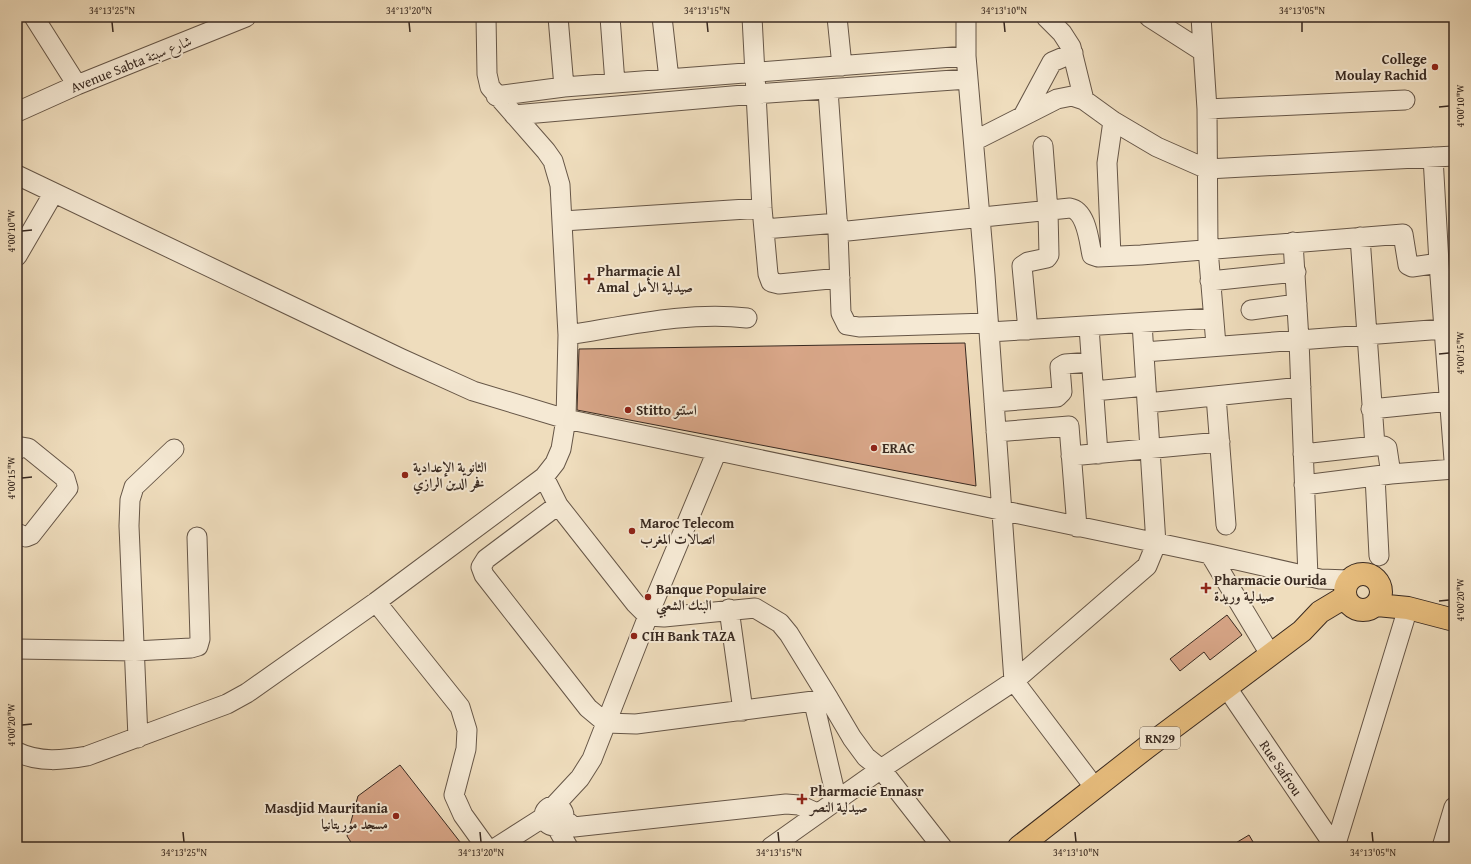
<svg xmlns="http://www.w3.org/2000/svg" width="1471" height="864" font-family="'Gentium Book Plus',Amiri,serif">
<rect width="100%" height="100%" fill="#efddbd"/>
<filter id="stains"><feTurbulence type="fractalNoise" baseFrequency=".005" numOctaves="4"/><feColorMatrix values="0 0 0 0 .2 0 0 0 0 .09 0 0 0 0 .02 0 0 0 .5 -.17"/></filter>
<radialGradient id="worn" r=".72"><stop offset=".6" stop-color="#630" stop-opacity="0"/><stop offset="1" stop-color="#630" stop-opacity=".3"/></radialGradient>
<path fill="#d8a688" stroke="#382920" d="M965 343 976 486 577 410 579 349Z
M1227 615 1242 635 1210 660 1204 652 1180 671 1170 659Z
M400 765 464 847H354L347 836 358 796Z
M1249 835 1256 847H1229Z"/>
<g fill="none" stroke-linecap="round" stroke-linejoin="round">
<g stroke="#665647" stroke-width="21">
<path id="minor" d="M34 17 77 85
M558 17 564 87
M610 17 615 83
M662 17 669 79
M752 17 762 208 768 274 771 282 779 284 840 278
M837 17 842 66
M966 17V56L985 275 1014 681 1095 788
M1046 17 1062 33 1071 47 1084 100
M1149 17 1202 51
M1201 17 1207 109 1208 249 1216 345
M828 90 838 232 841 313 847 325 859 327 988 323
M496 96 564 87 966 56
M1207 109 1405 100
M17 112 77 85 246 17
M514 115 755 94 968 79
M1023 116 1052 62 1073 53
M974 141 1057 99 1072 96 1084 100 1113 121 1157 147 1207 169 1454 156
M1433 157 1439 263 1454 460
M17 175 400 358 473 391 566 419 1210 554 1320 579 1349 580
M563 221 762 208
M764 229 838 223
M838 232 1070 208C1087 211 1089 242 1092 255L1098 257 1141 255 1403 234 1408 265 1412 267 1439 263
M1293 242 1299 340 1308 577
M17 256 53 194
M1111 256 1107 163 1113 121
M1210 281 1296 272
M1251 310 1297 304
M1089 327 1098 454
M1028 330 1022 266 1028 262 1047 258 1049 255 1048 211 1043 146
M989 332 1213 318
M568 335C626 326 688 311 747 318
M1144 352 1444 329
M1094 391 1146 386
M1216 396 1226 525
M994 402 1057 397 1062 392 1060 367 1065 364 1091 362
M1147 403 1301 387
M1371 409 1450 401
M996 432 1069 426 1077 527
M1375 446H1384L1387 448 1391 474
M17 450 22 447 28 448 65 478 68 488 31 535 26 537 17 533
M1303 454 1375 446 1360 237
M1071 456 1220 442
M1375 476 1379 556
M544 477 558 505 635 603 648 616 664 617 755 608 780 623 789 634 829 699
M1304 485 1391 474 1454 469
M558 505 486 559 481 567 484 575 588 708 606 723 636 724 829 699 852 738 866 757 881 769 942 847
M1210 554 1270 654
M376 602 460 707 467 730 466 749 454 795 463 815 486 847
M729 609 743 711
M17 649 135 651 191 648 198 646 200 639 197 537
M1227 688 1335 847
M814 703 837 801
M138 738 129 526 130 500 134 487 174 449
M17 752C39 763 64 760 87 756L227 704 247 693 376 602 544 477 555 463 561 449 566 419 568 335 560 185 553 161 546 151 490 87 487 74 486 17
M544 816a10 10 0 1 1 20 0a10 10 0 1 1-20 0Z
M553 807 580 778 592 759 648 616 717 451
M564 819 574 827 786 804 799 805 817 813
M556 826 568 847
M497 847 544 817
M771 847 881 769 1014 681 1147 566 1156 544 1142 323
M1335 847 1408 608
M1442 847 1454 807"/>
</g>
<g stroke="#382920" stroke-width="24">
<path id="major" d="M1345 592a18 18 0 1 1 36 0a18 18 0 1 1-36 0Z
M1377 605 1408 608 1454 620
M1019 847 1147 747 1302 631 1320 612 1345 597"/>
</g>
<use href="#minor" stroke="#f5e9d4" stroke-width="19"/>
<use href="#major" stroke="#e8be7e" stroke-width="22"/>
</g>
<path fill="none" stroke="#382920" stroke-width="1.5" d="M112 22 113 32M409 22 410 32M707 22 708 32M1004 22 1005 32M1302 22V32M1439 107 1449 106M22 231 32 230M1439 354 1449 353M22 478 32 477M1439 601 1449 600M22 725 32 724M183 832 184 842M480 832 481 842M778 832 779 842M1075 832 1076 842M1372 832 1373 842"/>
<g fill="#8f2418" stroke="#f5e9d4" stroke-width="1.5">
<circle cx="1435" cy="67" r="4"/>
<path d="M587 273h4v4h4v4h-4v4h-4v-4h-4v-4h4z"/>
<circle cx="628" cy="410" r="4"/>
<circle cx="874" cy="448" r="4"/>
<circle cx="405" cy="475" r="4"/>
<circle cx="632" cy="531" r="4"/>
<path d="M1204 582h4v4h4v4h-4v4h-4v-4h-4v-4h4z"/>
<circle cx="648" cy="597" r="4"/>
<circle cx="634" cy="636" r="4"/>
<path d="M800 793h4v4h4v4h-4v4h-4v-4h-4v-4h4z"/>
<circle cx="396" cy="816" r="4"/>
</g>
<g text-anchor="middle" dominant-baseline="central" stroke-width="4" stroke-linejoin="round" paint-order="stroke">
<rect fill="#f5e9d4" stroke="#716356" stroke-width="1" x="1140" y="727" width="40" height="22" rx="3"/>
<g font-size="13" font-weight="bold" fill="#382920">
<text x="1160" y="738">RN29</text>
</g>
<g font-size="14" font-weight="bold" fill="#382920" stroke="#f5e9d4" text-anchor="start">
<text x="1427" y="59" text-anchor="end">College<tspan x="1427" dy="16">Moulay Rachid</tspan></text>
<text x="597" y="271">Pharmacie Al<tspan x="597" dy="16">Amal صيدلية الأمل</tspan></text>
<text x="636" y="410">Stitto استتو</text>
<text x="882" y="448">ERAC</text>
<text x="413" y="467">الثانوية الإعدادية<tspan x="413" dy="16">فخر الدين الرازي</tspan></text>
<text x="640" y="523">Maroc Telecom<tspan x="640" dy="16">اتصالات المغرب</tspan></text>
<text x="1214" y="580">Pharmacie Ourida<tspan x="1214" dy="16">صيدلية وريدة</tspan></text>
<text x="656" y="589">Banque Populaire<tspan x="656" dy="16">البنك الشعبي</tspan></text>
<text x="642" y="636">CIH Bank TAZA</text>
<text x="810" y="791">Pharmacie Ennasr<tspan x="810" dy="16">صيدلية النصر</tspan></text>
<text x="388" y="808" text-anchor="end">Masdjid Mauritania<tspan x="388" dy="16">مسجد موريتانيا</tspan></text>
</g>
<g font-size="14" fill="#382920" stroke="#f5e9d4">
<text transform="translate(131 64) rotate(-22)">Avenue Sabta شارع سبتة</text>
<text transform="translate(1281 768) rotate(56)">Rue Safrou</text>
</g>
</g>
<rect width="1471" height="864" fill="none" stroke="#efddbd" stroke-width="44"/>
<rect x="22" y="22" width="1427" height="820" fill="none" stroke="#382920" stroke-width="1.5"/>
<g font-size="10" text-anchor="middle" fill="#382920">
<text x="112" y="14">34°13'25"N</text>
<text x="409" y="14">34°13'20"N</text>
<text x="707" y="14">34°13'15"N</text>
<text x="1004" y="14">34°13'10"N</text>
<text x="1302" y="14">34°13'05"N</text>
<text transform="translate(1460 106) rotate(-90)" y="4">4°00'10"W</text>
<text transform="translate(11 231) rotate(-90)" y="4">4°00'10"W</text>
<text transform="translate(1460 353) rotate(-90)" y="4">4°00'15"W</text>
<text transform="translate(11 478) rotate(-90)" y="4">4°00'15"W</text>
<text transform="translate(1460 600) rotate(-90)" y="4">4°00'20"W</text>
<text transform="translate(11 725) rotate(-90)" y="4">4°00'20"W</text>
<text x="184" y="856">34°13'25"N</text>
<text x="481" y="856">34°13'20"N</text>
<text x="779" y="856">34°13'15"N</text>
<text x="1076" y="856">34°13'10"N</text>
<text x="1373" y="856">34°13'05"N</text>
</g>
<rect width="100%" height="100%" filter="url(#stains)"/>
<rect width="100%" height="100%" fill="url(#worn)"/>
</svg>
